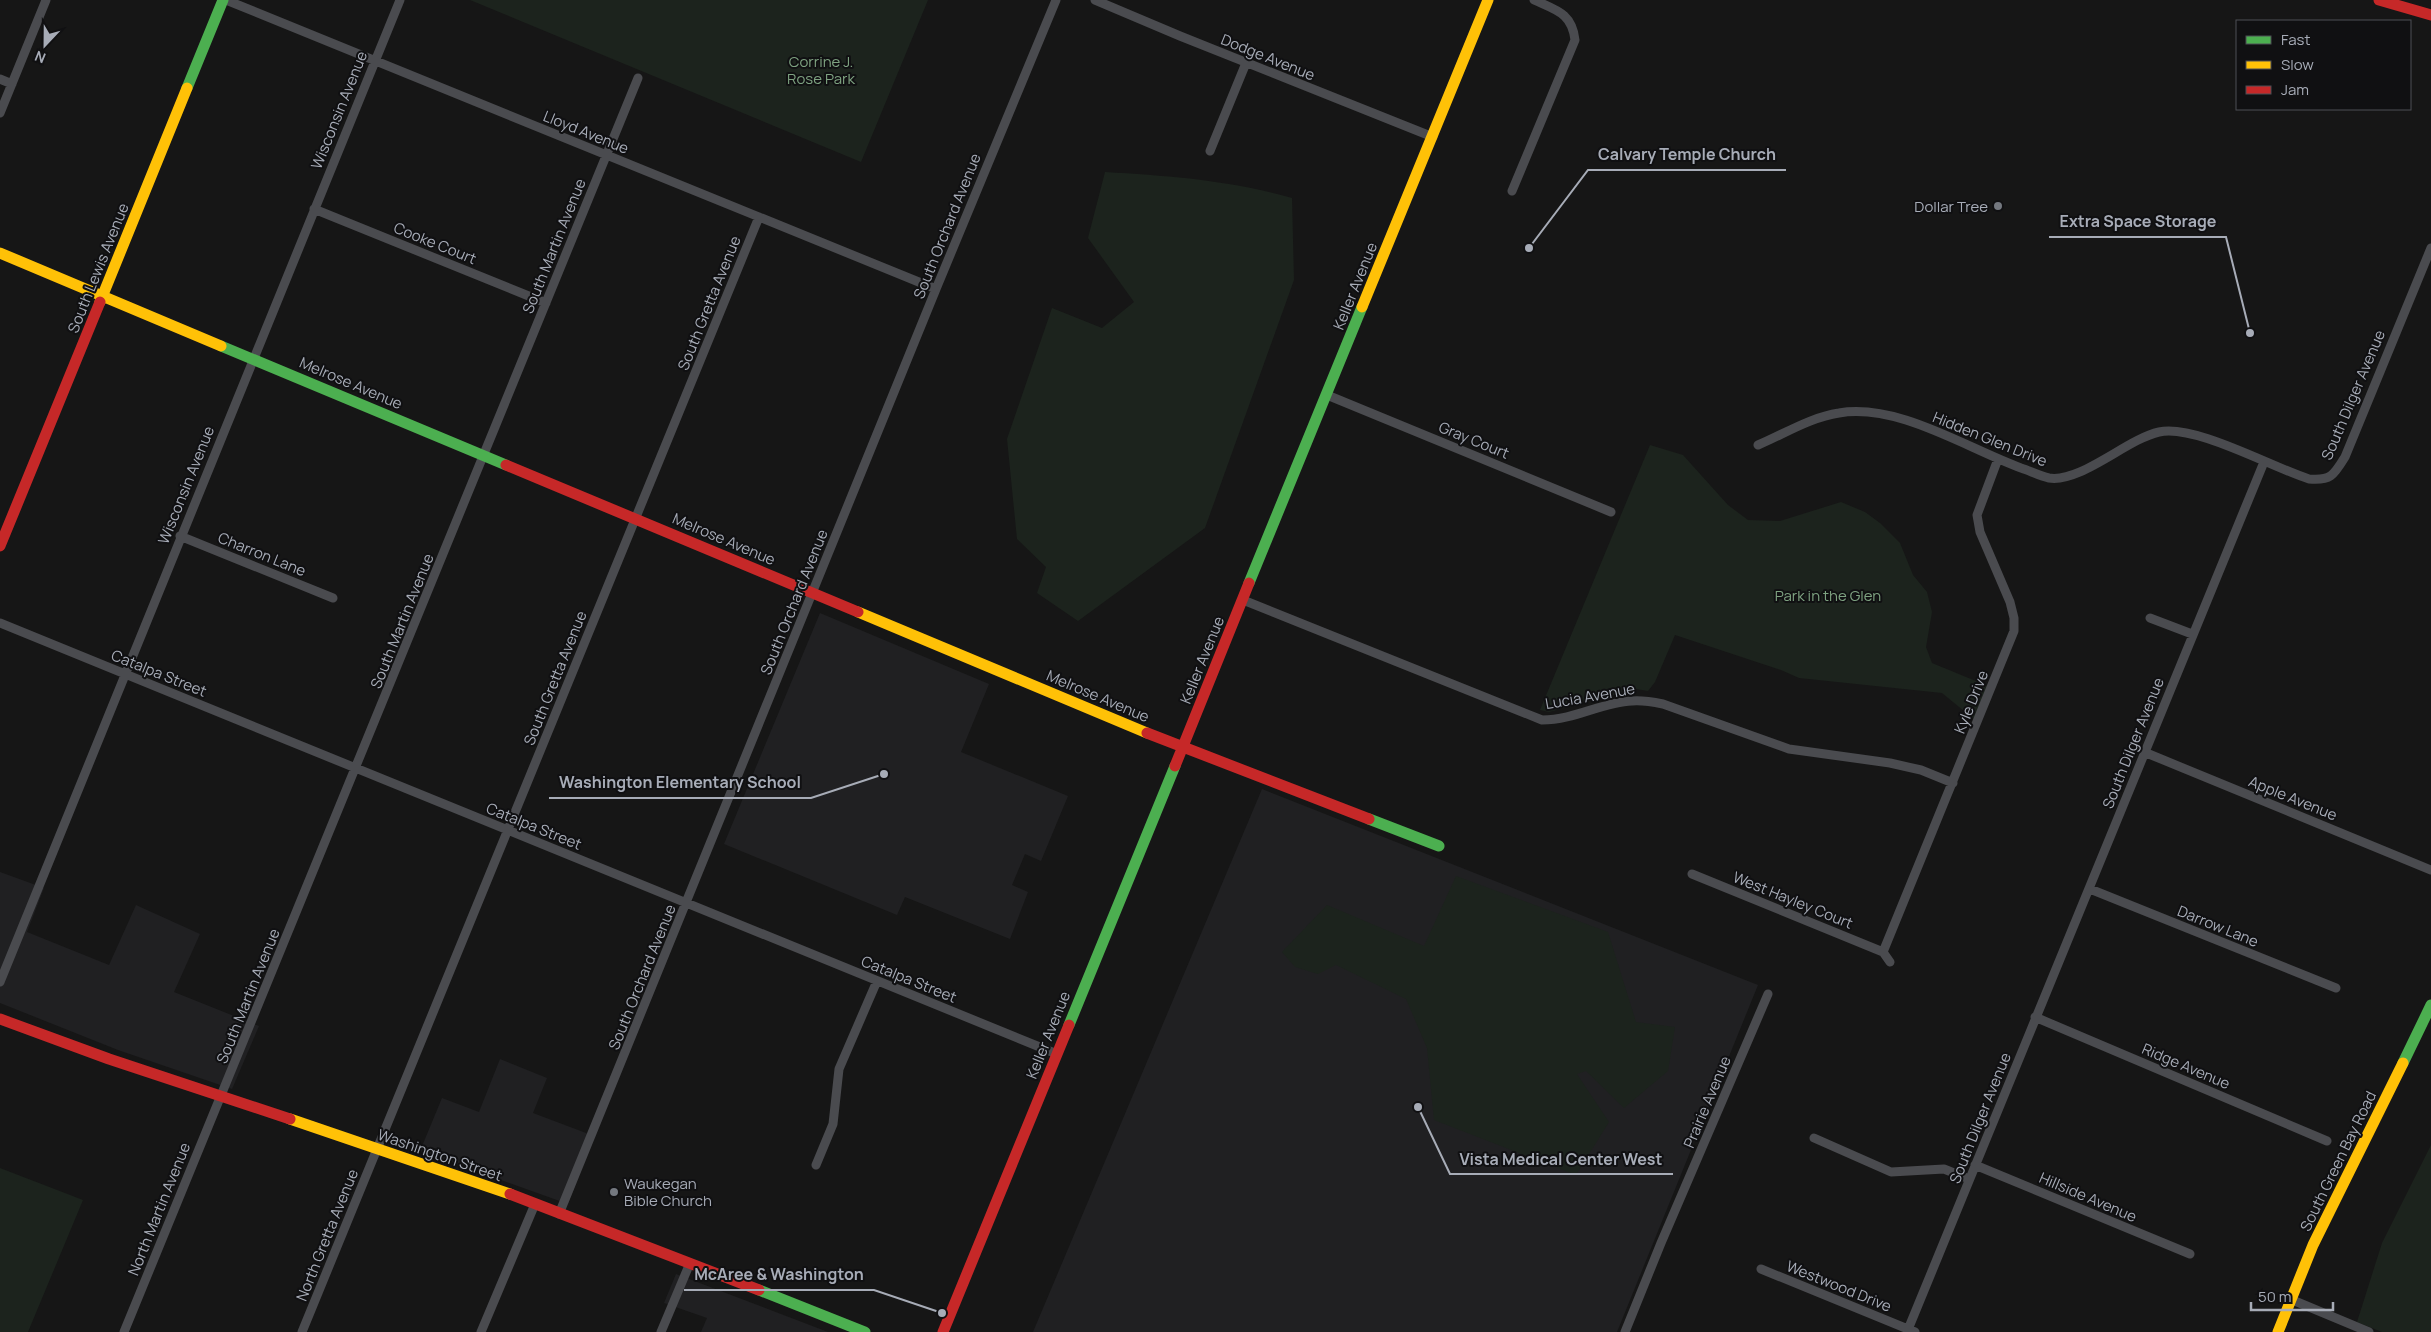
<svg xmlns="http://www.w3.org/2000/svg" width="2431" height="1332" font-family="Manrope,sans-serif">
<rect width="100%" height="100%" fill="#161616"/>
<path fill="#202022" d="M820 613 989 684 961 752 1068 796 1041 861 1025 854 1012 885 1028 892 1010 939 905 897 897 915 724 844Z
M1262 789 1758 985 1617 1332H1033Z
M0 872 44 888 27 932 109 965 136 905 200 934 174 992 259 1026 232 1089 118 1050 0 1003Z
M500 1059 547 1078 533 1113 594 1136 568 1204 420 1151 442 1098 479 1112Z
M676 1274 828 1332H701L707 1318 664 1303Z"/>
<path fill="#1c231d" d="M470 0H928L861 162Z
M1105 172C1171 176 1228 180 1292 198L1294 280 1205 528 1078 621 1037 593 1046 567 1017 539 1007 439 1052 308 1102 328 1134 302 1088 238Z
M1650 445 1683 455 1728 505 1748 520 1780 521 1841 502 1865 512 1880 523 1900 543 1913 575 1927 592 1932 612 1926 647 1932 663 1988 686 1975 720 1942 693 1799 678 1781 670 1675 635 1655 682 1648 691 1636 689 1549 712 1540 710Z
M1456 876 1608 932 1636 1022 1675 1027 1668 1071 1624 1108 1586 1071 1577 1074 1609 1122 1576 1175 1434 1120 1427 1048 1406 999 1336 965 1318 974 1295 967 1282 952 1327 905 1424 946Z
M2431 1145V1332H2382L2357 1322 2382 1243Z
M0 1168 83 1200 28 1332H0Z"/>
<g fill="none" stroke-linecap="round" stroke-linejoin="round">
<path stroke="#4a4b4f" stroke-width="9" d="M226 0 936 289
M1095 0 1180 36 1433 137
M0 79 12 84
M0 113 46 0
M1210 151 1246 63
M1512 191 1575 40C1572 13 1556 10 1534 0
M314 209 546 303
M1327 395 1611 512
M1758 445C1784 434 1811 417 1839 413 1898 403 1966 448 2021 468 2030 471 2040 476 2049 478 2081 483 2127 439 2159 432 2195 424 2271 467 2309 479 2331 481 2334 475 2345 457L2431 248
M180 536 333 598
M1243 600 1542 720C1575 720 1602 702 1632 701 1643 700 1653 702 1663 704L1789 749 1890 763 1921 770 1953 783
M2150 618 2192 634
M0 623 1057 1054
M2144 752 2431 870
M1692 874 1883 952
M2090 889 2336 988
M1883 952 2014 631V618L2010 602 1980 532 1977 515 1998 459
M1883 952 1890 962
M0 982 400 0
M2035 1017 2327 1141
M1814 1138 1891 1172 1944 1169 1969 1179
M816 1165 833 1124 839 1069 877 981
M1975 1165 2190 1254
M559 1214 936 289 1056 0
M1761 1269 1915 1332
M2290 1299 2369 1332
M124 1332 638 78
M302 1332 759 217
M481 1332 535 1204
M661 1332 690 1263
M1625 1332 1661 1243 1768 994
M1907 1332 2264 462"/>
<path stroke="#4caf50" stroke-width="11" d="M187 88 223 0
M221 346 506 465
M1249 583 1362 307
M1369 819 1439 846
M1069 1025 1175 766
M2403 1063 2431 1005
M759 1290 865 1332"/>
<path stroke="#ffc107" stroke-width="11" d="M0 253 221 346
M100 302 187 88
M1362 307 1488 0
M858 612 1147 733
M290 1119 510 1194
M2278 1332 2313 1245 2403 1063"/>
<path stroke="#c62828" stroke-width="11" d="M2379 0 2431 15
M506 465 858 612
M0 546 100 302
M1147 733 1369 819
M1175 766 1249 583
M0 1019 109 1059 290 1119
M510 1194 759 1290
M943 1332 1069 1025"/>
</g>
<g fill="#74787f" stroke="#101012" stroke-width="2">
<circle cx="1998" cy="206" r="5"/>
<circle cx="614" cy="1192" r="5"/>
</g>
<g text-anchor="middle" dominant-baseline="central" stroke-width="4" stroke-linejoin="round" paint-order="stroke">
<g font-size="15" fill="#a7acb7" stroke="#101012">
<text transform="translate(1268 57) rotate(22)">Dodge Avenue</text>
<text transform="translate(339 110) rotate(-68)">Wisconsin Avenue</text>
<text transform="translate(586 132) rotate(22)">Lloyd Avenue</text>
<text transform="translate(947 226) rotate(-68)">South Orchard Avenue</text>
<text transform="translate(435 243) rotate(22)">Cooke Court</text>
<text transform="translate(554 246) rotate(-68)">South Martin Avenue</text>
<text transform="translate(98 268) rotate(-68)">South Lewis Avenue</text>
<text transform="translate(1355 286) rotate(-68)">Keller Avenue</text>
<text transform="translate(709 303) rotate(-68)">South Gretta Avenue</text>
<text transform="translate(351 383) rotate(23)">Melrose Avenue</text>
<text transform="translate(2353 395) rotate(-67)">South Dilger Avenue</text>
<text transform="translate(1990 439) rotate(22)">Hidden Glen Drive</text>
<text transform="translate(1474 440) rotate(22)">Gray Court</text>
<text transform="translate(186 485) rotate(-68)">Wisconsin Avenue</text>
<text transform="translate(724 539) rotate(23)">Melrose Avenue</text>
<text transform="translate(262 554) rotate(22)">Charron Lane</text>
<text transform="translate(794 602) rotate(-68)">South Orchard Avenue</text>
<text transform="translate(402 621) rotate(-68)">South Martin Avenue</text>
<text transform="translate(1202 660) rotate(-68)">Keller Avenue</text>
<text transform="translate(159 673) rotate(22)">Catalpa Street</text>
<text transform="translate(555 678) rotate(-68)">South Gretta Avenue</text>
<text transform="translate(1098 696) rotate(23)">Melrose Avenue</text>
<text transform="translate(1590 696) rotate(-10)">Lucia Avenue</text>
<text transform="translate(1971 702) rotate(-68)">Kyle Drive</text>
<text transform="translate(2133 743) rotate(-68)">South Dilger Avenue</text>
<text transform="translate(2293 798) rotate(22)">Apple Avenue</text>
<text transform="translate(534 826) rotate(22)">Catalpa Street</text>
<text transform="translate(1793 900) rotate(22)">West Hayley Court</text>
<text transform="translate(2218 926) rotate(22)">Darrow Lane</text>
<text transform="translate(642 977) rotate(-68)">South Orchard Avenue</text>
<text transform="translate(909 979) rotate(22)">Catalpa Street</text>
<text transform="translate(248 996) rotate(-68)">South Martin Avenue</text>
<text transform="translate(1048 1035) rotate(-68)">Keller Avenue</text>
<text transform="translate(2186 1066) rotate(23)">Ridge Avenue</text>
<text transform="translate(1707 1102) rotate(-67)">Prairie Avenue</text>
<text transform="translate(1980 1118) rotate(-68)">South Dilger Avenue</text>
<text transform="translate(440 1155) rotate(19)">Washington Street</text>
<text transform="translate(2338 1161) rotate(-64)">South Green Bay Road</text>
<text transform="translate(2088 1197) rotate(23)">Hillside Avenue</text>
<text transform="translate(159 1209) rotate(-68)">North Martin Avenue</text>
<text transform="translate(327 1235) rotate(-68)">North Gretta Avenue</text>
<text transform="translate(1839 1286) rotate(22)">Westwood Drive</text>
</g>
<g font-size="15" fill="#7ea281" stroke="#101012">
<text x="821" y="61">Corrine J.<tspan x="821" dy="17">Rose Park</tspan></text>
<text x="1828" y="595">Park in the Glen</text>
</g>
<g font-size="15" fill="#a7acb7" stroke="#101012" text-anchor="end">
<text x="1988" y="206">Dollar Tree</text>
<text x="624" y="1183" text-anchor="start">Waukegan<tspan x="624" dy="17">Bible Church</tspan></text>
</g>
</g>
<path fill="none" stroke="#a7acb7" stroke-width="2" d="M1529 248L1588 170H1786M2250 333L2226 237H2049M884 774L811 798H549M1418 1107L1450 1174H1673M942 1313L874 1290H684"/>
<g fill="#a7acb7" stroke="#101012" stroke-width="2">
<circle cx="1529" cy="248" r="5"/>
<circle cx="2250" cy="333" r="5"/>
<circle cx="884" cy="774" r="5"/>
<circle cx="1418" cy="1107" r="5"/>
<circle cx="942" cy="1313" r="5"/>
</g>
<g font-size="16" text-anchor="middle" font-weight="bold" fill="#a7acb7" stroke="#101012" stroke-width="4" stroke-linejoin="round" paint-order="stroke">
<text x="1687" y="160">Calvary Temple Church</text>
<text x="2138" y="227">Extra Space Storage</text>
<text x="680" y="788">Washington Elementary School</text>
<text x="1561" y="1165">Vista Medical Center West</text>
<text x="779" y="1280">McAree &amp; Washington</text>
</g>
<rect x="2236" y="20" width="175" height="90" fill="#101012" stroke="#4c4e54"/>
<rect x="2246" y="36" width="25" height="8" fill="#4caf50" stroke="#4c4e54"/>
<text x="2281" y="45" font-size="15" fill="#a7acb7">Fast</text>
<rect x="2246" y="61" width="25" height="8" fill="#ffc107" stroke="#4c4e54"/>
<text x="2281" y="70" font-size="15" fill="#a7acb7">Slow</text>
<rect x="2246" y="86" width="25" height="8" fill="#c62828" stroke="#4c4e54"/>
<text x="2281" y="95" font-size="15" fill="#a7acb7">Jam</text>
<g transform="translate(45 45) rotate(202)" stroke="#101012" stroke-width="4" paint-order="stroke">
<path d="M0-4L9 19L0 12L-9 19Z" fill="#a7acb7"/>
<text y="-8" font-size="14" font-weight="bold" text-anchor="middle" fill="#a7acb7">N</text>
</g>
<path d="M2251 1302v8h82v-8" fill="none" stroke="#a7acb7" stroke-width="2.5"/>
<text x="2258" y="1302" font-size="15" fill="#a7acb7" stroke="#101012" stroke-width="4" paint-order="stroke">50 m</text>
</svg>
